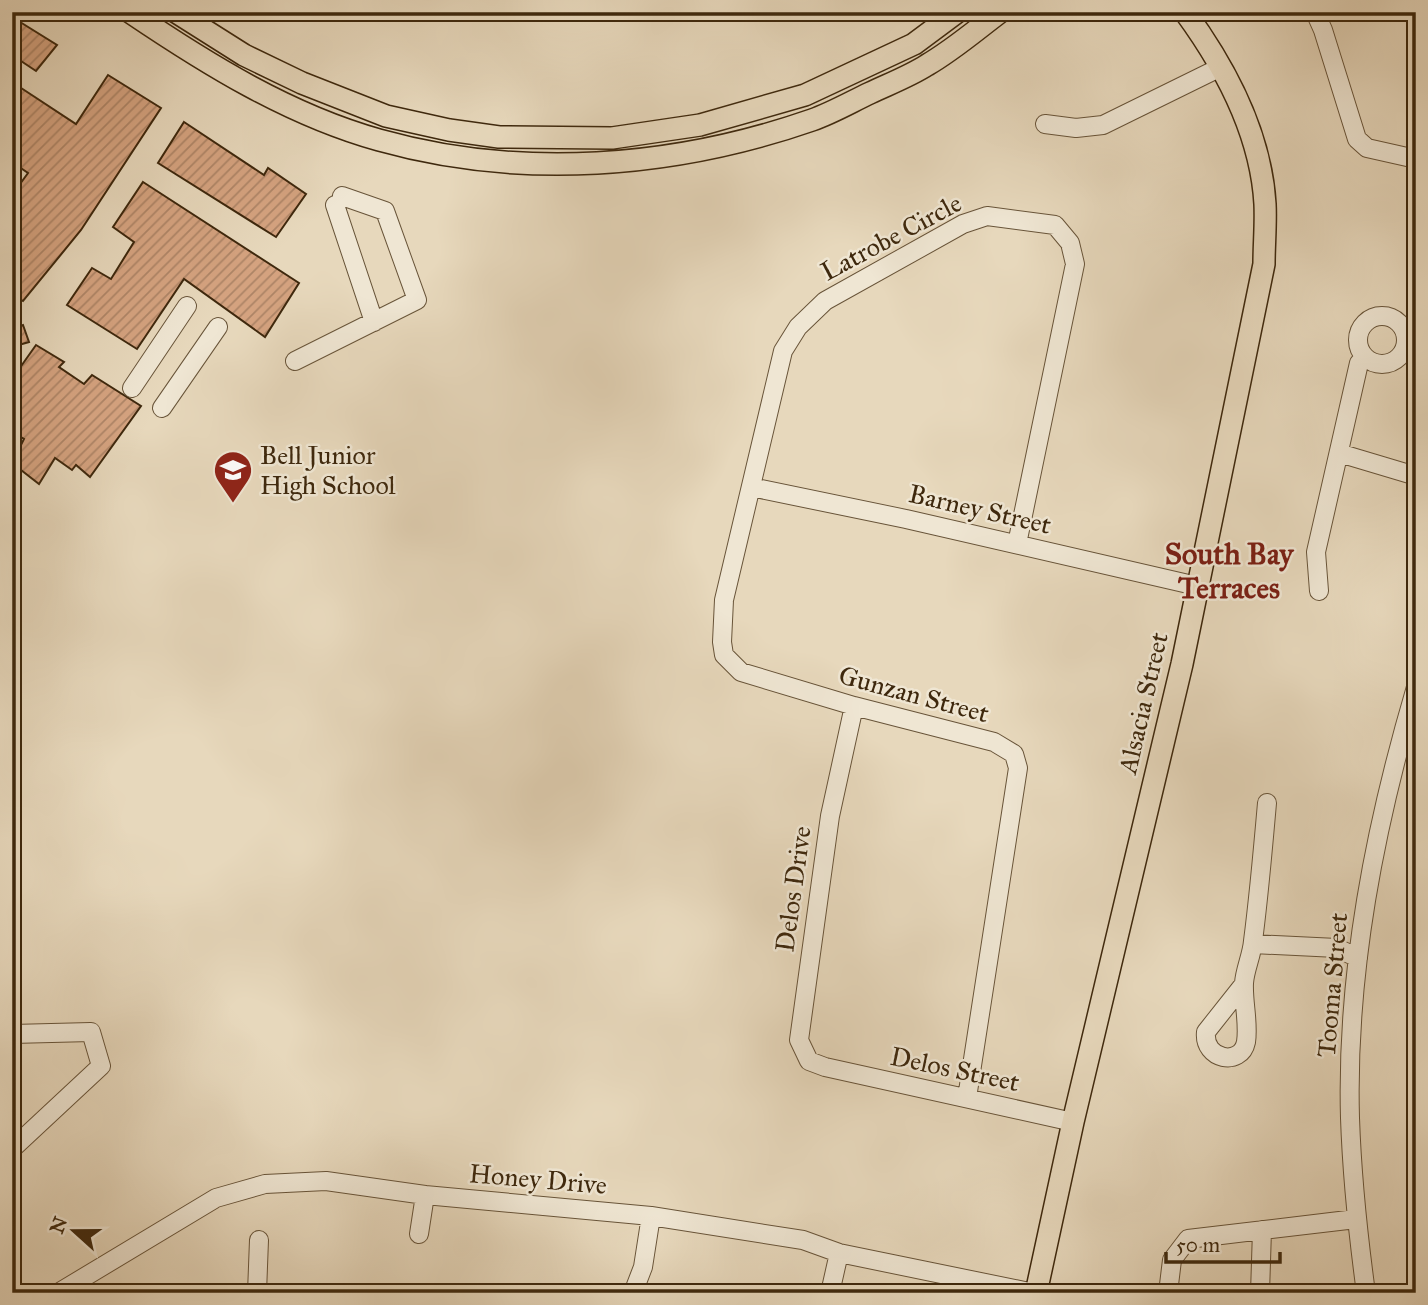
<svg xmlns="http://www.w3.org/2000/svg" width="1428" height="1305" font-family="'IM FELL Great Primer',serif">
<defs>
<pattern id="building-hatch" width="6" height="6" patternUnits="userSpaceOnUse" patternTransform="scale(1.75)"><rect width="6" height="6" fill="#d5a380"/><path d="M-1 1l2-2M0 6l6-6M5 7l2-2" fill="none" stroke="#ae8567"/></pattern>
</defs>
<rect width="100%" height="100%" fill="#e7d8bc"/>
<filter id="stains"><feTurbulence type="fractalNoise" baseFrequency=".00286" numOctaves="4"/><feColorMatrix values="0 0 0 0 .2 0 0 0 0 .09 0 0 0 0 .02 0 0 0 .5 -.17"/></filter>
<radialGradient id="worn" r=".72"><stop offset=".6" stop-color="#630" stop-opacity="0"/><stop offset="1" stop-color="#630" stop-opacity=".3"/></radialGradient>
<path fill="url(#building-hatch)" stroke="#3e280d" stroke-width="2" d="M12 17 57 45 36 71 12 55Z
M108 75 161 108 81 230 23 301 12 294V195L28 173 12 162V82L76 124Z
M184 122 264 175 268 168 306 194 276 237 158 163Z
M143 182 299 283 265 337 184 279 137 349 67 305 92 268 111 279 134 242 113 227Z
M23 325 29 342 12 347V329Z
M36 345 64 362 59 367 84 384 92 375 141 406 90 477 76 465 72 470 55 458 39 484 12 463 24 439 12 432V379Z"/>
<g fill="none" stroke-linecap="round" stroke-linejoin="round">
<g stroke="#685439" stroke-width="20">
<path id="minor" d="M1315 12 1323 30 1357 139 1367 148 1416 159
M1045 124 1076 128 1103 125 1221 67
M335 205 374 322
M1358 340a24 24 0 1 1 48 0a24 24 0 1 1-48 0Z
M295 361 417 300 385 211 342 196
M132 388 187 306
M162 408 218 327
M1339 453 1416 476
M751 487 906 519 1197 586
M1319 591 1316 552 1359 363 1365 357
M854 706 830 816 799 1040 809 1061 825 1067 1073 1122
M1253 944 1337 948 1358 958
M1244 984 1206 1032C1203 1060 1241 1067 1246 1042 1249 1023 1243 1002 1244 983 1245 969 1252 955 1253 941 1259 895 1263 849 1267 803
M12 1034 91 1032 101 1066 12 1149
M967 1098 1018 768 1014 754 994 742 854 706 741 672 724 655 722 642 724 600 783 351 798 327 825 301 963 224 987 216 1055 225 1070 243 1075 264 1017 544
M419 1234 425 1195
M58 1293 216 1198 265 1184 326 1181 425 1195 651 1216 803 1240 839 1253 1034 1293
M257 1293 259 1240
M633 1293 643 1267 651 1216
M830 1293 839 1253
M1168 1293 1172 1260 1188 1239 1356 1219
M1260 1293 1262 1230
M1366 1293C1358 1234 1352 1177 1350 1118 1346 972 1375 826 1416 687"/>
</g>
<g stroke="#3e280d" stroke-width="24">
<path id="major" d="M130 12C207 64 289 115 379 140 521 180 674 168 812 120 832 113 851 102 870 93 889 84 910 76 927 65 953 50 976 30 1000 12
M176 12 244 55 302 83 386 116 449 130 499 137 612 138 700 125 805 95 914 44 957 12
M1036 1293 1073 1122 1182 664 1264 264C1264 244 1266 224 1265 204 1261 134 1226 68 1185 12"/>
</g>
<use href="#minor" stroke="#efe6d3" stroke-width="18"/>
<use href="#major" stroke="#e7d8bc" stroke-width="21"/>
</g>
<defs>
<g id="school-pin" transform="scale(2.0125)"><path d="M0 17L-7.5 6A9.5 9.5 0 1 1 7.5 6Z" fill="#8f2418" stroke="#efe6d3"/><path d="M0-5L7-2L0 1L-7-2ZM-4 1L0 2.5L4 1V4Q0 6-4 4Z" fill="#fff"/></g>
</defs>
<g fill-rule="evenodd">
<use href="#school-pin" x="233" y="470"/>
</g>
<g text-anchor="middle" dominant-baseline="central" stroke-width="5" stroke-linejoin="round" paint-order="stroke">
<g font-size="26" fill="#3e280d" stroke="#efe6d3">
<text transform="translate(891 237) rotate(-28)">Latrobe Circle</text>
<text transform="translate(980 509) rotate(13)">Barney Street</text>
<text transform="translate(914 694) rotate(15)">Gunzan Street</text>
<text transform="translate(1143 703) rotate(-77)">Alsacia Street</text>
<text transform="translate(793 889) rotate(-82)">Delos Drive</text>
<text transform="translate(1332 985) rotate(-85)">Tooma Street</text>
<text transform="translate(955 1069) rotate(12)">Delos Street</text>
<text transform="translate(538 1179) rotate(5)">Honey Drive</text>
</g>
<g font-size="26" fill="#3e280d" stroke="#efe6d3" text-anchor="start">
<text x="260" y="455">Bell Junior<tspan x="260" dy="30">High School</tspan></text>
</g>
<g font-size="30" font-weight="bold" fill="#7a1f14" stroke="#efe6d3">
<text x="1229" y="554">South Bay<tspan x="1229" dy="34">Terraces</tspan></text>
</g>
</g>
<rect width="1428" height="1305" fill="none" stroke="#e7d8bc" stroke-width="42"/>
<rect x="14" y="14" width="1400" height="1277" fill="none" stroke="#3e280d" stroke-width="3.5"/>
<rect x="21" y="21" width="1386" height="1263" fill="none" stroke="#3e280d" stroke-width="2"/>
<g transform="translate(74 1231) rotate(291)" stroke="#efe6d3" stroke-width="5" paint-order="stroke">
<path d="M0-5L12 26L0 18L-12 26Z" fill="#3e280d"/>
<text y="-10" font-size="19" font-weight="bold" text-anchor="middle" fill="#3e280d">N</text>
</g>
<path d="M1166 1252v10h114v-10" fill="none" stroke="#3e280d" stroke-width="3.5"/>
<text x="1176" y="1252" font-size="21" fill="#3e280d" stroke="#efe6d3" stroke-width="5" paint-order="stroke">50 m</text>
<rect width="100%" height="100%" filter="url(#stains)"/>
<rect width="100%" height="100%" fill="url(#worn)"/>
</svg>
